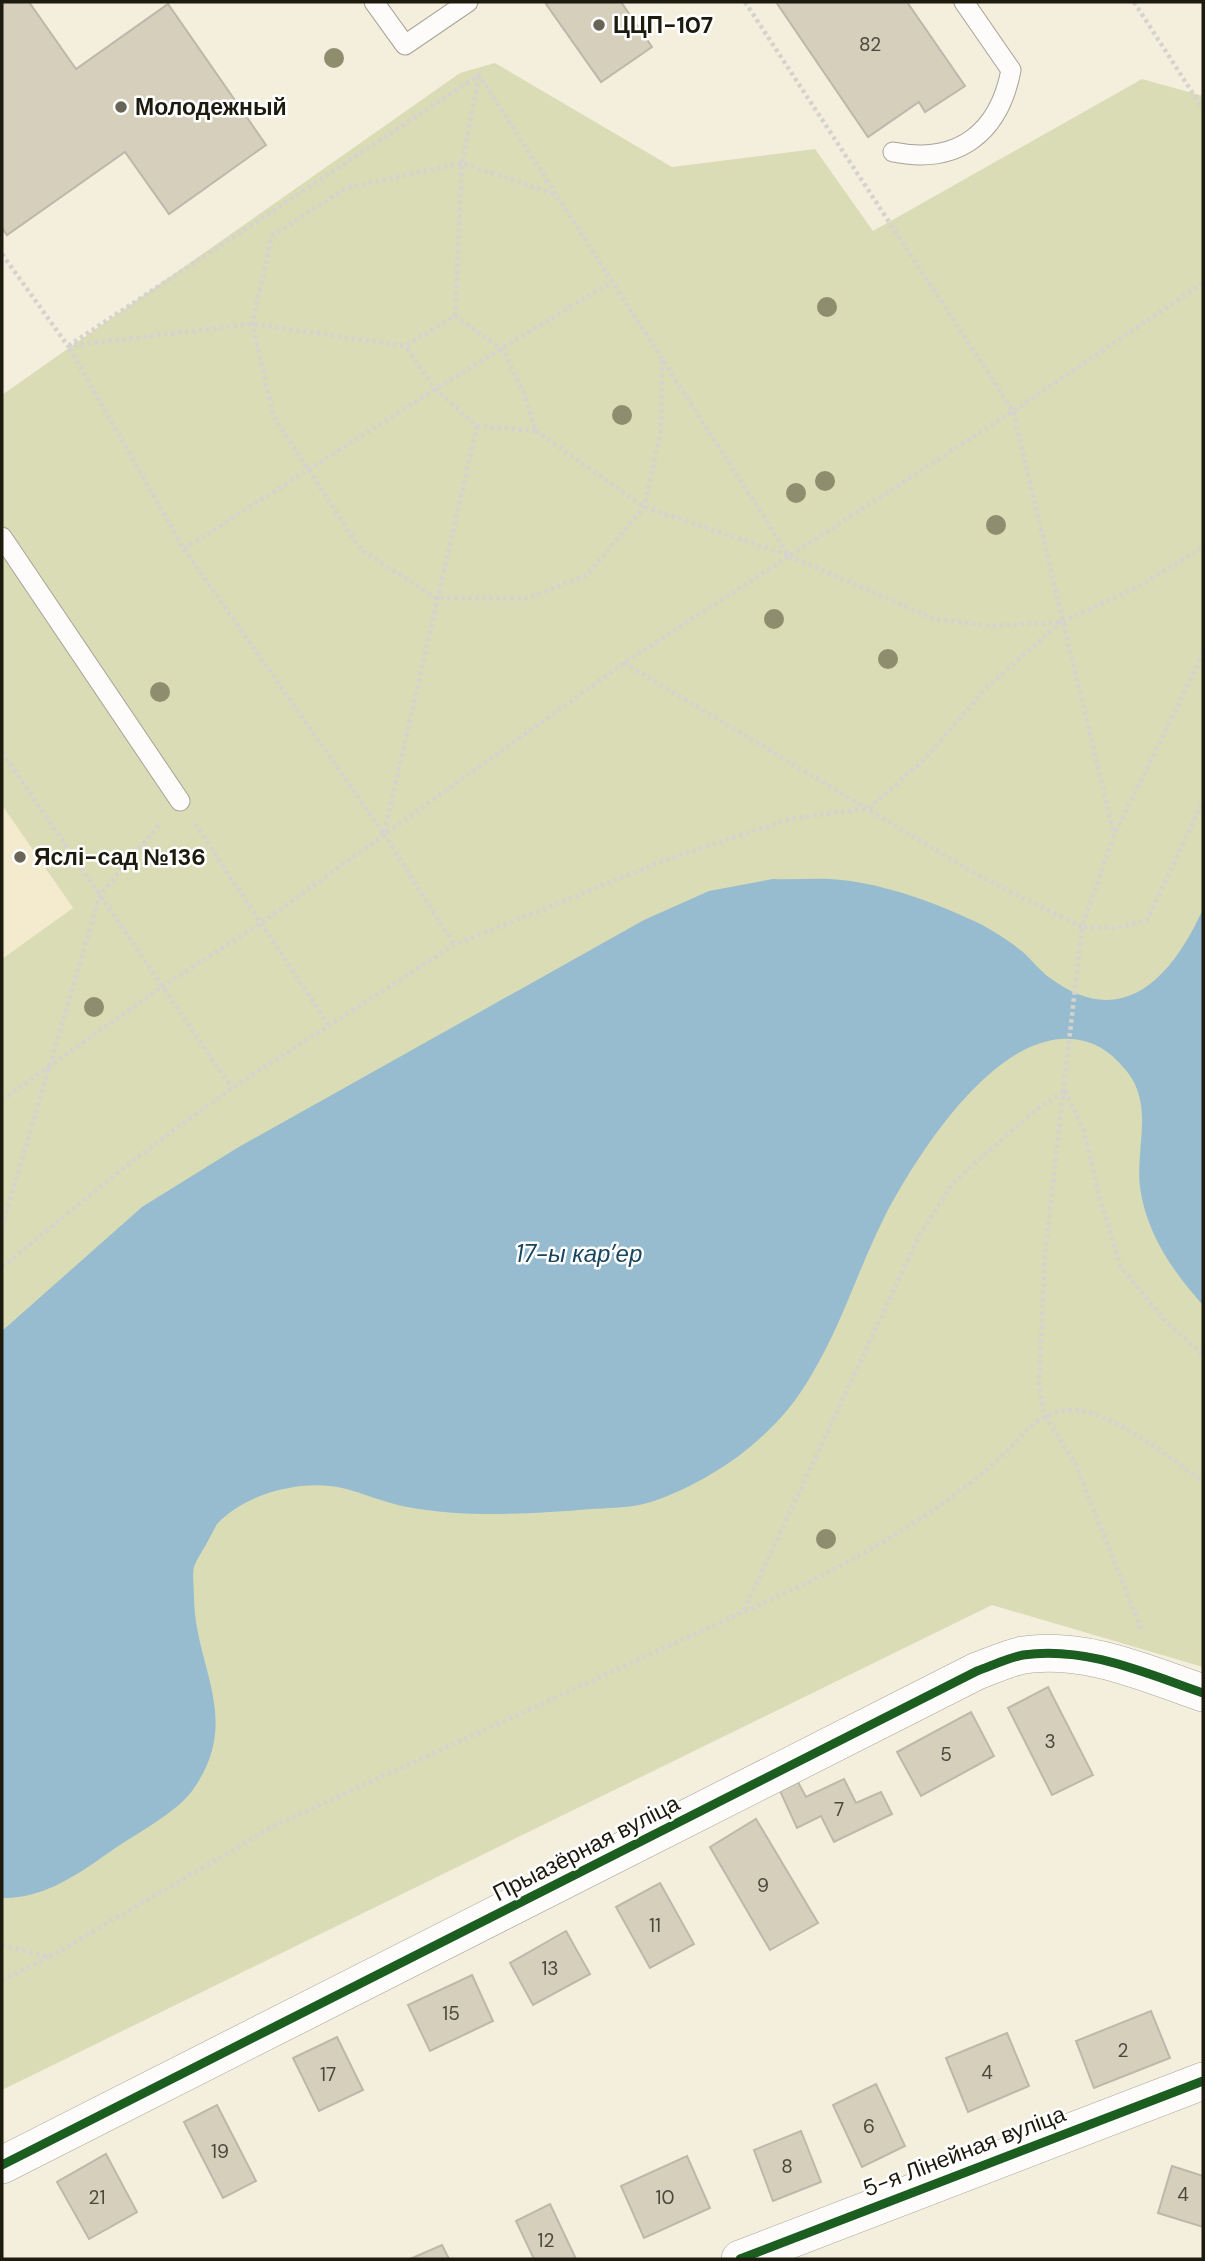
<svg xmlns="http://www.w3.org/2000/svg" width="1205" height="2261" font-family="'DM Sans',sans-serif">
<rect width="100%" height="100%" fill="#f4eedd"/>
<path fill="#f4eace" d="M2 805 73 908 2 959Z"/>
<path fill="#dadcb6" d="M495 63 672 167 815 149 873 231 1142 79 1203 96V1667L992 1605 2 2090V959L73 908 2 805V395L460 73Z"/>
<path fill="#97bcd0" d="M773 879C796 880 820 877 842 880 887 885 933 902 974 921 990 928 1009 941 1023 952 1032 960 1040 971 1050 978 1124 1033 1173 975 1203 909V1305C1173 1272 1146 1233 1140 1187 1135 1146 1156 1102 1123 1067 1113 1055 1100 1045 1084 1041 1001 1020 917 1155 885 1216 859 1267 842 1324 812 1374 795 1404 776 1425 750 1447 723 1470 673 1498 639 1505 624 1508 606 1508 591 1509 530 1514 467 1518 407 1507 385 1503 364 1493 342 1488 302 1479 246 1493 217 1524 216 1526 209 1539 208 1541 204 1549 197 1558 194 1567 192 1575 194 1587 194 1596 194 1667 244 1719 192 1791 178 1811 136 1834 114 1849 81 1872 45 1899 2 1898V1331L142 1207 237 1148 644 920 709 891Z"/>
<path fill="#d5cfbc" stroke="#bcb8aa" stroke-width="2" d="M2 2H29L76 69 168 4 266 145 169 214 125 152 7 235 2 228Z
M549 2H621L652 47 601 82 546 4Z
M776 2H907L965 86 925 112 919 102 868 137Z
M1048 1687 1093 1775 1052 1795 1008 1708Z
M971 1712 994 1756 921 1796 897 1752Z
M844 1779 856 1803 881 1792 892 1814 834 1842 821 1816 797 1828 780 1791 798 1782 806 1797Z
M756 1819 818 1923 770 1950 710 1847Z
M660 1883 694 1944 650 1968 616 1907Z
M566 1931 590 1974 533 2005 510 1963Z
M472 1975 493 2021 430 2051 408 2005Z
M1151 2011 1170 2058 1094 2088 1076 2041Z
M1007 2033 1029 2086 968 2112 946 2058Z
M337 2037 363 2090 319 2111 293 2058Z
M876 2084 905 2146 862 2167 833 2105Z
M217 2105 256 2181 223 2198 184 2122Z
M801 2131 821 2182 773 2201 754 2150Z
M106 2154 137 2212 89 2239 57 2182Z
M687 2156 710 2208 644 2238 621 2186Z
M1172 2166 1203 2176V2227L1158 2213Z
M550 2204 576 2259H534L516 2221Z
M442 2245 449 2259H410Z"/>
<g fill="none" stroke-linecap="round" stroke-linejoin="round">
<g stroke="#a7a396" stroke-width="21">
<path id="lane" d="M374 2 405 45 468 2
M893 152C958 165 999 133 1011 70L964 2
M2 537 180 801"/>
</g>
<g stroke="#a7a396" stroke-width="38">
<path id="street" d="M2 2165 977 1671C991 1666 1008 1658 1023 1655 1086 1646 1145 1673 1203 1693
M740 2259 1203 2081"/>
</g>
<path stroke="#d5d3ce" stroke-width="4.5" stroke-dasharray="3.5 3.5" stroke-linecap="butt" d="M745 2 1013 411 1114 835
M1134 2 1203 109
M554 194 462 163 346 188 272 236 252 324 274 417 361 550 436 598H528L587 575 644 507 661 430 662 359
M2 254 68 346 252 324 405 346 455 316 503 350 524 394 536 431 477 426 435 389 405 346
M455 316 462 163 479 76
M477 426 384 834 184 549 68 346 479 75 789 556 935 619 992 626 1061 622 1134 589 1203 547
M536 431 644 507 788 555
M184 549 435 389 610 283
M624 663 979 876 1082 927 1114 835 1203 654
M2 752 232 1088
M195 824 328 1024
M384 834 454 945
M1065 1091 1084 1131 1100 1199 1121 1267 1166 1322 1203 1355
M2 1100 163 986 261 923 624 663 1013 411 1203 283
M2 1227 100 895 160 824
M2 1267 136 1158 232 1088 454 945 668 859 790 819 869 808 926 758 986 688 1061 622
M744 1610 920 1234 954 1182 1033 1112 1064 1091
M1141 1629 1076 1465 1044 1414 1039 1386 1045 1253 1082 927 1117 928 1147 920 1203 801
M2 1945 49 1957 276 1825 811 1581C879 1546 949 1506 1005 1453 1025 1433 1039 1412 1069 1410 1109 1408 1171 1459 1203 1481
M2 1980 48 1958"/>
<use href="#lane" stroke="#fdfcfa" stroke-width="19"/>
<use href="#street" stroke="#fdfcfa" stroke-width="37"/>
<g stroke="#fff" stroke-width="13">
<path id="cycleway" d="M2 2165 977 1671C991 1666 1008 1658 1023 1655 1086 1646 1145 1673 1203 1693
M740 2259 1203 2081"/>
</g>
<use href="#cycleway" stroke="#1b5e20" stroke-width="9"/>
</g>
<g fill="#8e8e6f">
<circle cx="334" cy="58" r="10"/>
<circle cx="827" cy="307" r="10"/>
<circle cx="622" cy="415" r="10"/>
<circle cx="825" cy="481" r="10"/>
<circle cx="796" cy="493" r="10"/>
<circle cx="996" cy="525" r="10"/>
<circle cx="774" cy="619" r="10"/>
<circle cx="888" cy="659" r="10"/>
<circle cx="160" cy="692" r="10"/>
<circle cx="94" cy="1007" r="10"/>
<circle cx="826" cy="1539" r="10"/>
</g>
<g fill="#686456" stroke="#fff" stroke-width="2.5">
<circle cx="599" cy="25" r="7"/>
<circle cx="121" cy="107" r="7"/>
<circle cx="20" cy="857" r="7"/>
</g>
<g text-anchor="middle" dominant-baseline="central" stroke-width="5" stroke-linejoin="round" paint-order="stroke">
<g font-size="19" fill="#4b473a">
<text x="870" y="44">82</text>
<text x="1050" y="1741">3</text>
<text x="946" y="1754">5</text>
<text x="839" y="1809">7</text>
<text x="763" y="1885">9</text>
<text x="655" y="1925">11</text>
<text x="550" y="1968">13</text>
<text x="451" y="2013">15</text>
<text x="1123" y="2050">2</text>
<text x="987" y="2072">4</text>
<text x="328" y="2074">17</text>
<text x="869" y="2126">6</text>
<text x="220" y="2151">19</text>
<text x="787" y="2166">8</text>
<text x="1183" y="2194">4</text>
<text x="97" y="2197">21</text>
<text x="665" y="2197">10</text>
<text x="546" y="2240">12</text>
</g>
<g font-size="23" font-weight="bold" fill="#1d1a0e" stroke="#fff" text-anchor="start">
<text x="613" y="25">ЦЦП-107</text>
<text x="135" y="107">Молодежный</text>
<text x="34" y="857">Яслі-сад №136</text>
</g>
<g font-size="23" fill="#1d1a0e" stroke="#fff">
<text transform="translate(586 1848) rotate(-27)">Прыазёрная вуліца</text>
<text transform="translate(964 2151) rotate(-21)">5-я Лінейная вуліца</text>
</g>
<g font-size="24" font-style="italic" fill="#17455d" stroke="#fff">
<text x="579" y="1253">17-ы кар’ер</text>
</g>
</g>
<rect width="1205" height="2261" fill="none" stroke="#1d1a0e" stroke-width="7"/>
</svg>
